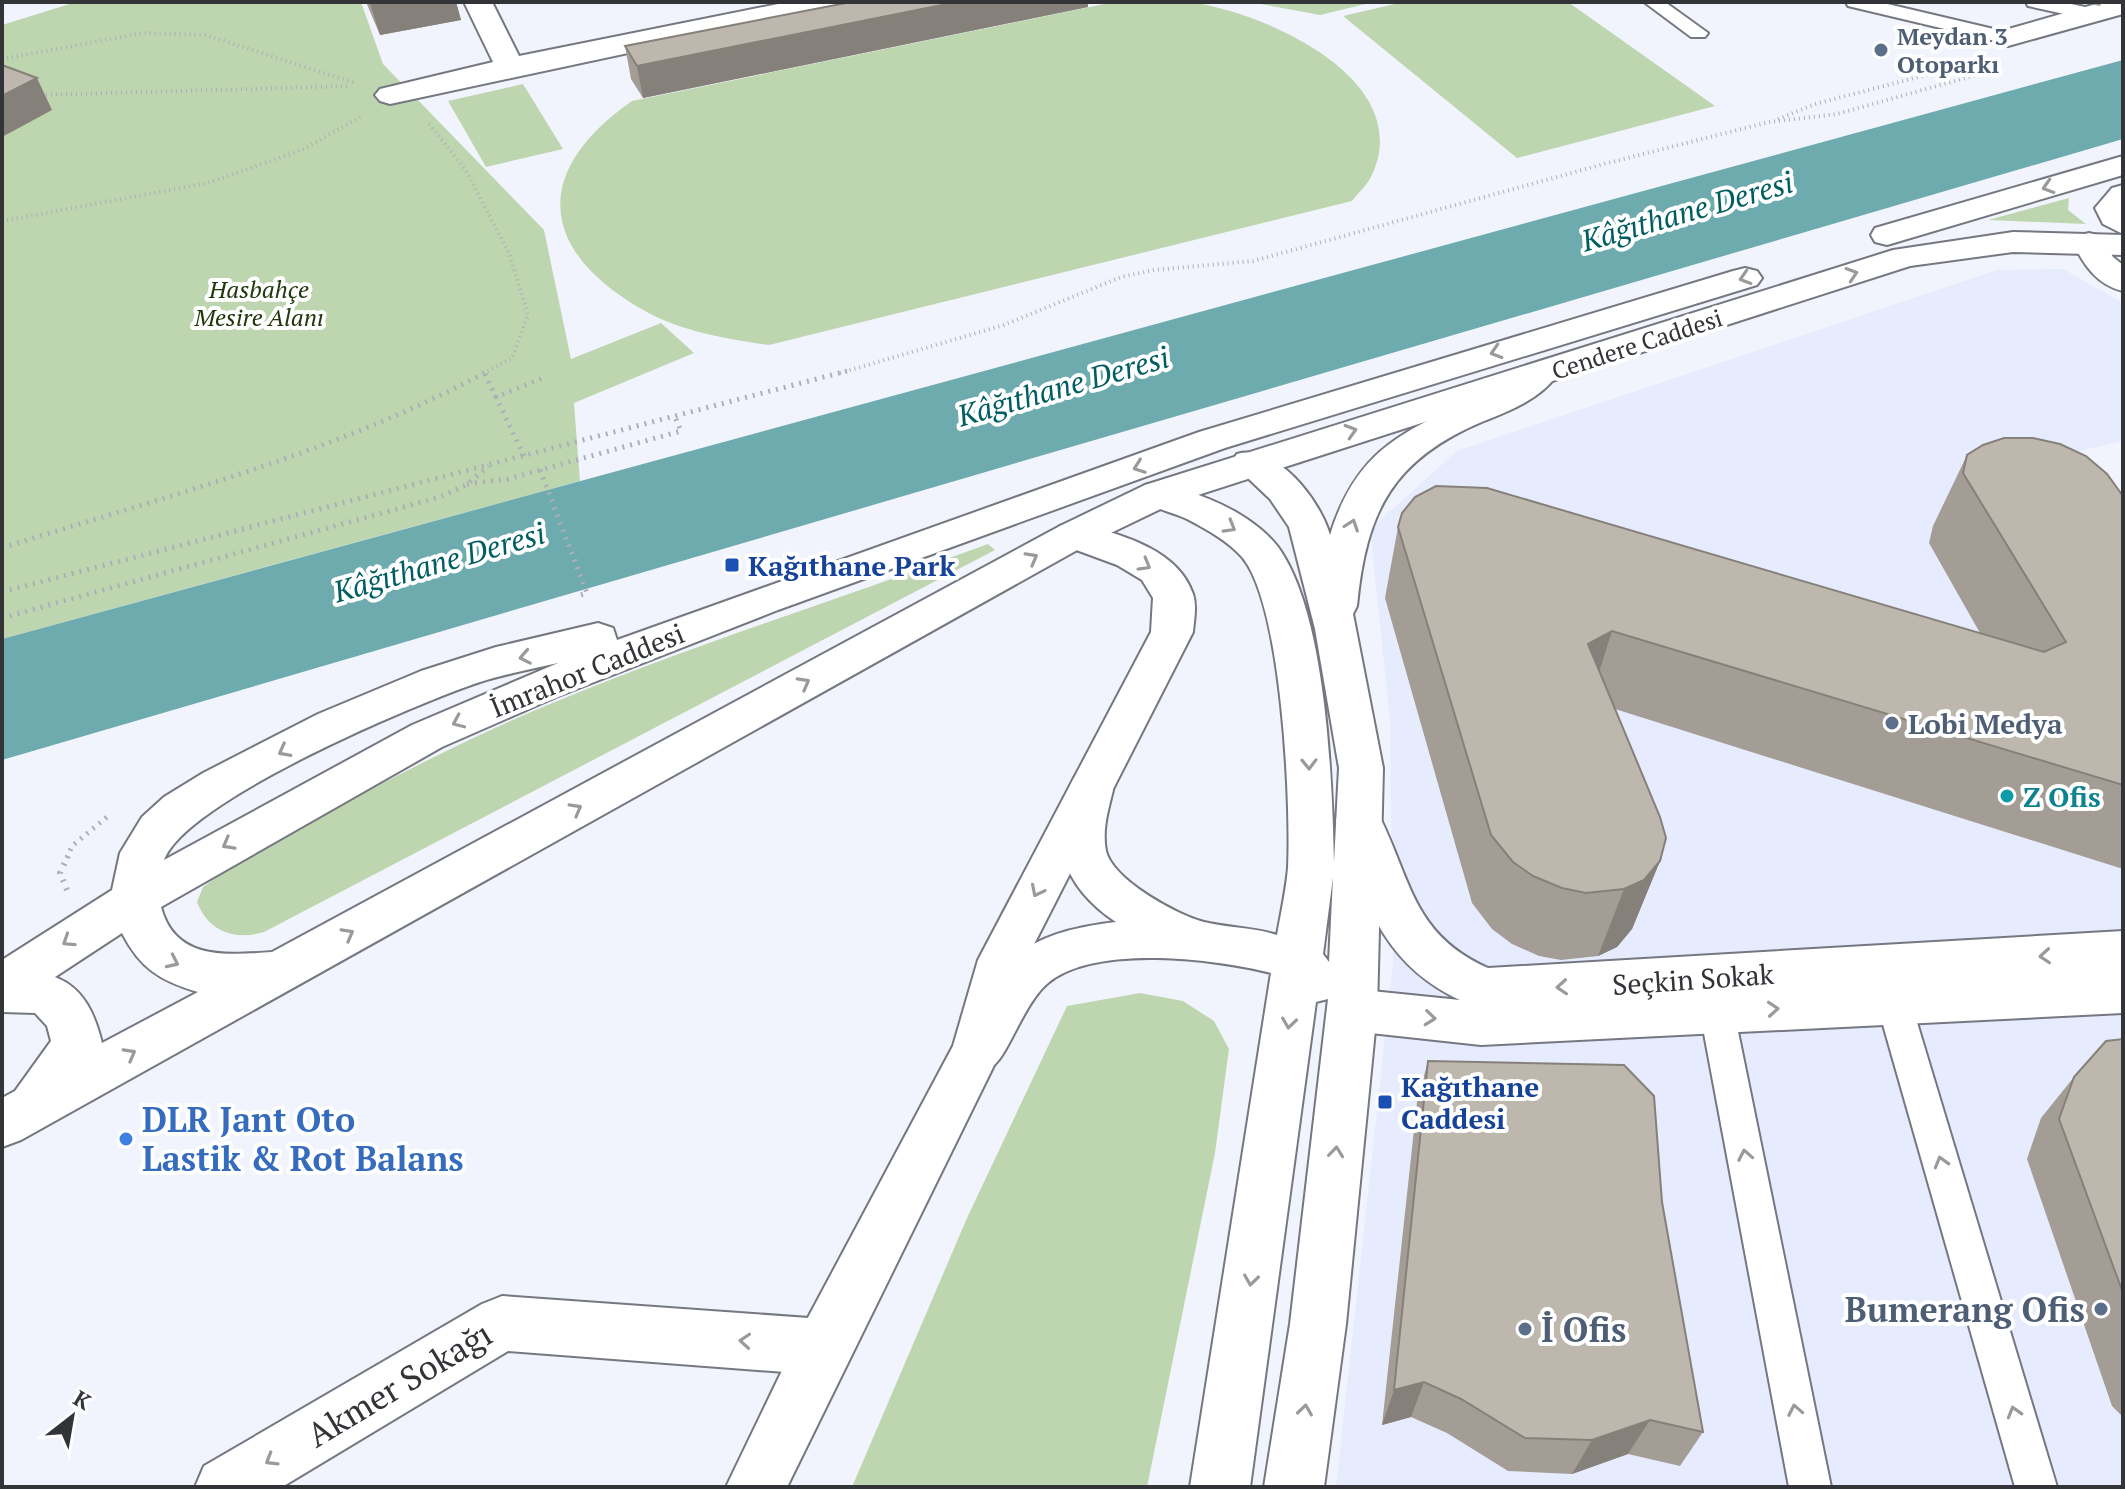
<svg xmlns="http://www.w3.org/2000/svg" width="2125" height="1489" font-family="'PT Serif',serif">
<rect width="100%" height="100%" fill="#f2f4fd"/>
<path fill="#e6ecfe" d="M2063 269 2123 303V441L2058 456 2123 533V1487H1336L1393 963 1390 721 1370 529 1457 451 1997 270Z"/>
<path fill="#bed6af" d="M76 2H361L383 64 544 230 571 359 661 323 694 353 574 403 580 481 2 639V25Z
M1114 2C1138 2 1165 0 1189 2 1262 11 1419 79 1371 177 1367 185 1358 193 1352 201L769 345C728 339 682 332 645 311 539 252 530 172 632 101Z
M1250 2H1374L1320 15Z
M1403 2H1568L1715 106 1517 158 1343 16Z
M523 84 563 149 486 167 448 101Z
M2069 198 2068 210 2086 224 1988 220Z
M988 544 995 550 264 932C234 941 208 931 197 902L203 887 225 871C326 812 430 755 538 709 685 647 838 600 988 544Z
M1140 993 1183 1001 1214 1021 1229 1049 1215 1153 1147 1487H852L967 1218 1067 1006Z"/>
<path fill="#6eabaf" d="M2123 60V139L2 760V639Z"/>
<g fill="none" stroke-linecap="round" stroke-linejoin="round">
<g stroke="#757781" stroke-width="4">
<path id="service" d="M1644 2H1665L1708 33 1705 37H1691Z
M1846 2H1879L2015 34 2018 38 2008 44 1848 6Z
M2026 2H2062L2099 10 2101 14 2092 20 2028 6Z
M1889 972 1901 976 1906 986 2057 1487H2015L1872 986 1877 976Z
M1717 998 1729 1002 1734 1012 1831 1487H1789L1700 1012 1705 1002Z"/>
</g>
<g stroke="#757781" stroke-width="4">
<path id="pedestrian" d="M464 2H492L519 56 788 2H843L839 8 829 10 390 104 380 101 375 95 380 89 493 62Z"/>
</g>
<g stroke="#757781" stroke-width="4">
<path id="minor" d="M2103 2H2123V14L2008 46 1998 44 1994 38 1998 32Z
M1359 802 1375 808C1411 874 1409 933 1488 968L2123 931V971L2096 973 2123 971V1013L1481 1045 1352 1031 1334 1025 1327 1010 1334 995 1352 989 1460 1000C1380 963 1364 897 1336 820L1343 808Z
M502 1296 823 1319 843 1327 852 1347 843 1367 823 1375 508 1351 282 1487H195L204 1466 482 1304Z"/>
</g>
<g stroke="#757781" stroke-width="4">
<path id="tertiary" d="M1074 522C1117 534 1177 547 1193 594 1197 606 1194 620 1193 632L1026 960 1002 1049 787 1487H726L803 1327 953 1046 978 960 1151 632 1153 598 1142 580 1117 565 1060 544 1054 535 1060 526Z"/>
</g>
<g stroke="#757781" stroke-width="4">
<path id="secondary" d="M2089 233 2101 236 2113 257 2123 265V291C2097 285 2084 265 2073 243L2077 236Z
M1538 365 1551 368 1556 376C1540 399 1509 411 1484 421 1393 459 1366 511 1357 606L1353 614 1383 768 1377 1010 1346 1324 1324 1487H1264L1290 1324 1328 999 1316 1002 1250 1487H1190L1271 973C1216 959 1095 944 1048 983 1024 1003 1009 1053 994 1065 982 1073 971 1069 959 1064L952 1049C992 965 1019 933 1116 922 1064 888 1043 835 1074 778L1090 773 1106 778 1113 790C1108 811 1102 829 1106 851 1113 880 1177 915 1204 922 1228 928 1253 927 1277 935 1281 913 1286 890 1288 868 1291 804 1282 604 1242 557 1228 541 1206 529 1187 519 1171 511 1150 510 1140 494L1145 485C1168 479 1188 491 1209 499 1234 509 1262 526 1278 547 1327 615 1332 780 1334 862L1339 768 1315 629 1289 527 1270 499 1231 462 1237 454C1276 443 1320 500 1330 535 1359 442 1411 430 1489 391 1506 383 1520 370 1538 365ZM1333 877 1329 962 1323 954Z"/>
</g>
<g stroke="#757781" stroke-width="4">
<path id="primary" d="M2123 156V175L1887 245 1875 242 1871 235 1875 228Z
M2123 185V234L2103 224 2095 208 2112 188Z
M2013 232 2123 235V255L2013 252 1910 266 1173 503 1088 544 21 1140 2 1147V1098L15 1091 51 1041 47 1026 35 1013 2 1012V960L112 890 120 853 142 817 164 797 203 773 318 714 421 671 496 647 598 623 613 628 617 640 1199 432 1733 271 1745 268 1757 271 1762 278 1757 285 1225 448 778 610 556 697 442 747 161 907C175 961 227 955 272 952L1060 526 1145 485 1893 250ZM558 663 412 725 164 860C185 801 417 703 480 682 506 674 532 669 558 663ZM122 933C140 968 160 981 198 992L102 1043C95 1015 84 988 55 977Z"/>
</g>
<path stroke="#adafb6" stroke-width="4" stroke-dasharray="1 4" stroke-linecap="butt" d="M2 59 143 33 206 35 355 83
M41 95 351 86
M1778 119 1815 104 1968 64
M429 124 465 169 509 253 528 315 512 358 485 373
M2 221 208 183 304 149 360 117
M840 373 1004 325 1121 277 1154 270 1253 261 1604 164 1769 122 1837 114 1994 70"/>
<path stroke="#adafb6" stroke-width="5" stroke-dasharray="2 6" stroke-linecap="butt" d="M485 374 496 397
M524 456 496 397 543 378
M540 470 587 593 577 596
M467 484 508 479 681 431 675 417
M2 548C166 496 336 453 488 371
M2 592 847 371
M2 618 440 497 466 485 489 466
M67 858 72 846 107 817"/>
<path stroke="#adafb6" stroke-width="6" stroke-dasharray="2 7" stroke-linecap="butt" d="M67 890 60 873 68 856"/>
<use href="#service" fill="#fff" fill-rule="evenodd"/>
<use href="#pedestrian" fill="#fff" fill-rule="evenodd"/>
<use href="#minor" fill="#fff" fill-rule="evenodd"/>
<use href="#tertiary" fill="#fff" fill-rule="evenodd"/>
<use href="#secondary" fill="#fff" fill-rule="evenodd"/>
<use href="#primary" fill="#fff" fill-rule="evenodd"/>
</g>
<path fill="#a39d95" d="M366 2H456L461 20 380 35Z
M851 2H1088V7L643 98 631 79 625 46Z
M2081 2H2102L2100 6Z
M1967 455 2123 496V869L1615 709 1660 861 1632 929 1617 947 1598 956 1561 960 1539 956 1512 944 1492 929 1472 903 1385 598 1398 527 1980 633 1929 543 1933 526Z
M2123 1039V1417L2112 1406 2027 1159 2041 1118 2074 1077Z
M1428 1061 1662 1202 1703 1432 1680 1466 1628 1454 1572 1474 1508 1471 1447 1433 1411 1417 1382 1425 1417 1102Z"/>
<path fill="#858079" d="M377 2H456L461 20 380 35 370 3Z
M957 2H1088V7L643 98 637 66Z
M37 78 52 110 2 137V96Z
M1612 631 1590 701 1588 644Z
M1660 861 1632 929 1617 947 1598 956 1624 889Z
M1424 1382 1411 1417 1382 1425 1394 1390Z
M1650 1420 1628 1454 1572 1474 1592 1440Z"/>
<path fill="#beb7ad" stroke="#858079" stroke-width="2" d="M851 2H957L637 66 625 46Z
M2 65 37 78 2 96Z
M2004 438H2033L2060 444 2086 456 2107 474 2123 496V785L1612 631 1588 644 1660 817 1666 838 1660 861 1644 880 1624 889 1586 893 1562 888 1533 876 1513 862 1491 835 1398 527 1402 513 1415 497 1436 486 1487 488 2044 652 2066 642 1963 473 1967 455 1983 445Z
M2123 1039V1293L2059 1119 2074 1077 2106 1041Z
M1428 1061 1624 1065 1654 1096 1662 1202 1703 1432 1650 1420 1592 1440 1525 1438 1461 1399 1424 1382 1394 1390Z"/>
<defs><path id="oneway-chevron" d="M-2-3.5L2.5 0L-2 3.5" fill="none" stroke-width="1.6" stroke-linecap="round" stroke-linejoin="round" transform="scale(2)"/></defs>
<g stroke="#989a9c">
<use href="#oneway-chevron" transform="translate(2048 187) rotate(163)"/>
<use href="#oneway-chevron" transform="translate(1852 274) rotate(-18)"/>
<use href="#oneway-chevron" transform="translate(1745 278) rotate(163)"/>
<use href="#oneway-chevron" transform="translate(1496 352) rotate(163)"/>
<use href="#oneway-chevron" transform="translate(1351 431) rotate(-17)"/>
<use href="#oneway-chevron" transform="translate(1139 467) rotate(160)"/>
<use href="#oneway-chevron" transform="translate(1352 525) rotate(-71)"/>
<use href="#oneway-chevron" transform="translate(1230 527) rotate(30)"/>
<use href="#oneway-chevron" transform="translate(1032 558) rotate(-29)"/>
<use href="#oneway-chevron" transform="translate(1145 565) rotate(30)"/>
<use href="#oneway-chevron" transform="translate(525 657) rotate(169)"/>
<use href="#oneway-chevron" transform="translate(804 683) rotate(-29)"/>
<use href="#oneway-chevron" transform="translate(458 722) rotate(156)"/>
<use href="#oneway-chevron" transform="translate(284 751) rotate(152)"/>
<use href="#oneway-chevron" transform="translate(1309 764) rotate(89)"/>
<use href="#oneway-chevron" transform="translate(576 809) rotate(-29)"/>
<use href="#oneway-chevron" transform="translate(228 844) rotate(151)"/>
<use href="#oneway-chevron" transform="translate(1037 891) rotate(117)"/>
<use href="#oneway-chevron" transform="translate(348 934) rotate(-29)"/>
<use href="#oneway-chevron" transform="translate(68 941) rotate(147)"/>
<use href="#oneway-chevron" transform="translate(2045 956) rotate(176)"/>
<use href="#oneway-chevron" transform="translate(173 962) rotate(25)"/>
<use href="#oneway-chevron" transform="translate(1562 987) rotate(176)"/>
<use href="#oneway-chevron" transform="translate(1773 1009) rotate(-4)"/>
<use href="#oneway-chevron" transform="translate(1430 1018) rotate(6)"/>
<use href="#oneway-chevron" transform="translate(1289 1023) rotate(98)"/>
<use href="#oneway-chevron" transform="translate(130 1054) rotate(-29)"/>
<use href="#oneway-chevron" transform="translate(1336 1152) rotate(-84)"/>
<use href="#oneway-chevron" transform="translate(1745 1155) rotate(-101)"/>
<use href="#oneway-chevron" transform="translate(1941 1162) rotate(-106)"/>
<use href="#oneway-chevron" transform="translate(1251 1280) rotate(98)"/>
<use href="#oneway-chevron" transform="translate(745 1341) rotate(-176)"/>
<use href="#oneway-chevron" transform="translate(1305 1410) rotate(-82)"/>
<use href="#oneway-chevron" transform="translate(1795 1410) rotate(-101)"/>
<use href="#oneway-chevron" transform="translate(2014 1412) rotate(-106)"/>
<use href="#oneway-chevron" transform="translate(271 1460) rotate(149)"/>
</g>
<g fill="#5c6f8a" stroke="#fff" stroke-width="3">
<circle cx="1881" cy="50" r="8"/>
<circle cx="1892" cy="723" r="8"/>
<circle cx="2101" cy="1309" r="8"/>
<circle cx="1525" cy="1329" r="8"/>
</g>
<g fill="#1a4fb4" stroke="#fff" stroke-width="3">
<rect x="724" y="557" width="16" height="16" rx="4"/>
<rect x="1377" y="1094" width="16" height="16" rx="4"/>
</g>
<circle fill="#0f9aa8" stroke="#fff" stroke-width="3" cx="2007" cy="796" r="8"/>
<circle fill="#3f7fe0" stroke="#fff" stroke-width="3" cx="126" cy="1139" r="8"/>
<g text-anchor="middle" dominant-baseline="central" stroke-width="8" stroke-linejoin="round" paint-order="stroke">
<g font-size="24" font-weight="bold" fill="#4e5e75" stroke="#fff" text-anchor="start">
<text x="1897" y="36">Meydan 3<tspan x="1897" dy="28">Otoparkı</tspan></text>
</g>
<g font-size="24" font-style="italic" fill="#21380b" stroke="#fff">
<text x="259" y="289">Hasbahçe<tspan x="259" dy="28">Mesire Alanı</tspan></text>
</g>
<g font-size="24" fill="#323438" stroke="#fff">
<text transform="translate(1637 344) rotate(-18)">Cendere Caddesi</text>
</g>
<g font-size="28" font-weight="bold" fill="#164399" stroke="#fff" text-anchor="start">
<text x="748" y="565">Kağıthane Park</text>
<text x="1401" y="1086">Kağıthane<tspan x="1401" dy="32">Caddesi</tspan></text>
</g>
<g font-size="28" fill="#323438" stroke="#fff">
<text transform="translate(587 670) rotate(-22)">İmrahor Caddesi</text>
<text transform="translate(1693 979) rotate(-4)">Seçkin Sokak</text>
</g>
<g font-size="28" font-weight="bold" fill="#4e5e75" stroke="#fff" text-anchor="start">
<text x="1908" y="723">Lobi Medya</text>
</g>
<g font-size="28" font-weight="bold" fill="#0d838f" stroke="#fff" text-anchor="start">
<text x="2023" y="796">Z Ofis</text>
</g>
<g font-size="30" font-style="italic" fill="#005d62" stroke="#fff">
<text transform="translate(1687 211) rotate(-16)">Kâğıthane Deresi</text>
<text transform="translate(1063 386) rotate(-16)">Kâğıthane Deresi</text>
<text transform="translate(439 562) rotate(-16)">Kâğıthane Deresi</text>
</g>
<g font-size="34" font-weight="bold" fill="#366cbe" stroke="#fff" text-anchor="start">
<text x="142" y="1119">DLR Jant Oto<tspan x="142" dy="39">Lastik &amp; Rot Balans</tspan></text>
</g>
<g font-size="34" font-weight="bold" fill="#4e5e75" stroke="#fff" text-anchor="end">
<text x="2085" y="1309">Bumerang Ofis</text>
<text x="1541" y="1329" text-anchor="start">İ Ofis</text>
</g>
<g font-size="34" fill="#323438" stroke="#fff">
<text transform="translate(399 1384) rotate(-31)">Akmer Sokağı</text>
</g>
</g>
<rect width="2125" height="1489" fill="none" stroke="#323438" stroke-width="8"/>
<g transform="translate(72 1417) rotate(31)" stroke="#ffffff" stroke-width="6" paint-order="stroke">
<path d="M0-6L14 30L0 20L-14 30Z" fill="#323438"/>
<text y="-12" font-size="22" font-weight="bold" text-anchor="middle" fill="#323438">K</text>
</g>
</svg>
